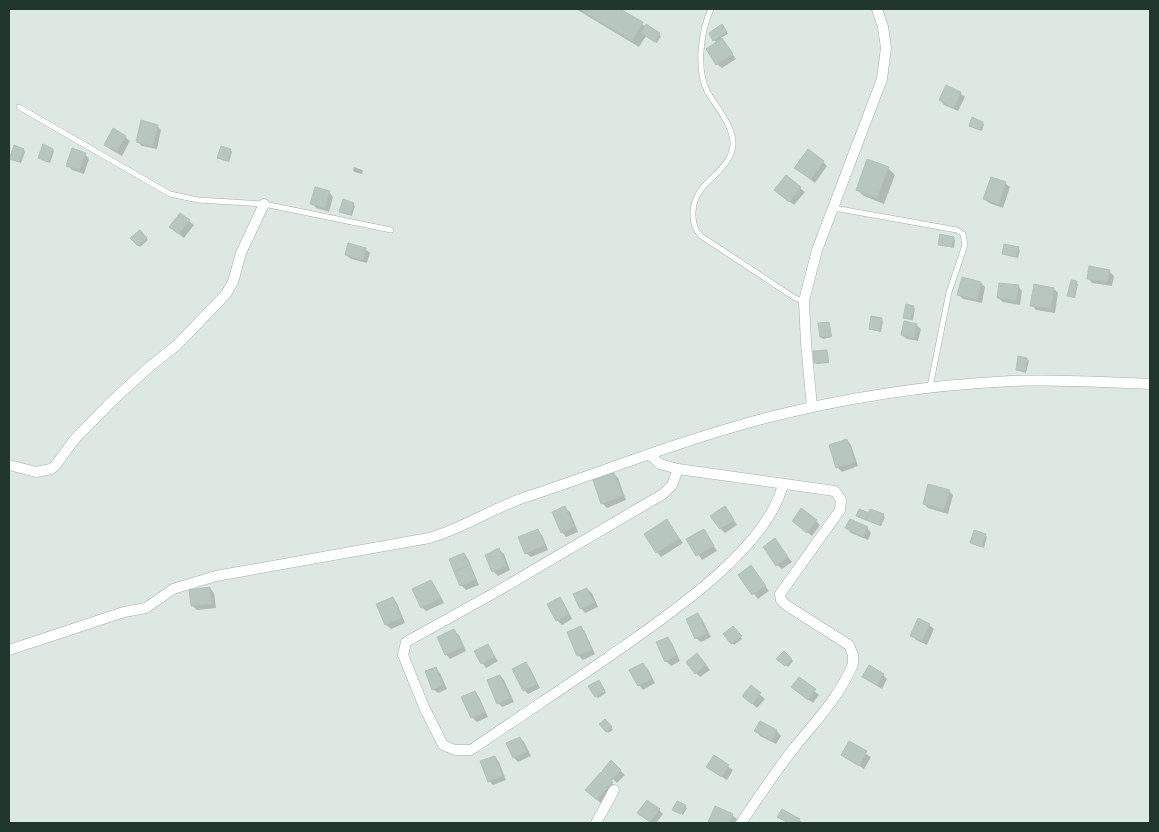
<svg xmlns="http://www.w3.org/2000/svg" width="1159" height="832" font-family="'PT Sans',sans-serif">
<rect width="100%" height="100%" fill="#dee8e3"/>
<path fill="#0003" d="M576 9H618L661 36 657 43 646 36 639 47Z
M724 28 728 34 721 38 736 59 722 68 717 64V43L714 40Z
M960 93 965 97 958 111 944 105 940 100Z
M982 123 984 124 982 131 970 126Z
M157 126 161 130 157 149 142 146 137 141Z
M125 137 130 141 122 156 110 149 105 145Z
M24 150 25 152 21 163 11 159Z
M53 150 54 151 50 163 39 158Z
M230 150 232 152 229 162 218 158Z
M85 154 89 159 84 174 72 170 67 165Z
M823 162 827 166 815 183 800 172Z
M354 167 362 170 363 171 362 174 354 172 353 170Z
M888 168 895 175 884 204 864 196 857 190Z
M786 177 805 192 794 205 780 194Z
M1005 183 1010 187 1003 208 989 203 984 199Z
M329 192 333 197 329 212 316 208 312 203Z
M353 204 355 206 352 216 341 212Z
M180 214 194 225 184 238 175 231Z
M140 231 148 240 140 247 132 238Z
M953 238 955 240 954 248 940 244Z
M365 249 370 253 367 263 351 259 346 255Z
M1018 249 1020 250 1018 258 1003 254Z
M1109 271 1114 276 1112 286 1092 283 1088 278Z
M981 283 985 287 982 303 963 299 959 295Z
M1076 283 1078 284 1075 298 1071 297 1069 295Z
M1018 286 1022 291 1020 305 1003 302 998 298Z
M1054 289 1058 293 1055 313 1036 310 1032 305Z
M913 307 915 309 913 320 906 319 904 317Z
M881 319 883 321 881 332 872 330 870 328Z
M828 323 830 325 832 337 823 339 821 337Z
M916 325 921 329 918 341 907 339 902 335Z
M826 351 828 353 829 363 817 364 815 362Z
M1027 359 1029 361 1026 373 1019 371 1017 369Z
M847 440 851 445 858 466 842 472 837 467Z
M614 474 618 478 626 500 607 508 602 503Z
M949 491 953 495 948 514 928 508 924 504Z
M565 508 570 512 578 532 566 537 562 532Z
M729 512 737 525 725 533 721 529Z
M870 515 883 516 885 517 881 526 859 517Z
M667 521 683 543 661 557 657 552Z
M816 521 820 525 812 536 798 525Z
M847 528H867L871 533 868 540 851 533Z
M537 530 542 535 548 550 531 557 526 553Z
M703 530 717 551 702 560 688 539Z
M985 535 987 537 984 548 971 543Z
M775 540 792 562 782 569 777 565Z
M499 550 504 554 510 570 498 576 493 571Z
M464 554 468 559 479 585 466 590 462 586 451 560Z
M751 567 769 591 758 599 740 575Z
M431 581 435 586 444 603 426 611 422 607Z
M210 588 214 593 216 608 197 610 193 606Z
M587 589 592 593 598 607 585 613 581 608Z
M392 598 397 603 405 623 391 629 386 625 378 605Z
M559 599 564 603 572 619 562 625 557 620 549 604Z
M698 615 702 619 711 637 701 642 696 638Z
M929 625 934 629 927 645 916 640 912 635Z
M581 627 585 632 595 654 583 660 578 655Z
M735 629 742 639 734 645 724 634Z
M454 631 459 635 466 651 450 659 446 654Z
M667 638 672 643 680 661 671 666 666 661Z
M487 645 498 661 486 668 475 652Z
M784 653 793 661 788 667 778 659Z
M702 659 710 670 700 677 696 673Z
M526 664 530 668 540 688 528 694 524 690Z
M643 664 648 669 655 683 643 690 639 685Z
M435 668 440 673 447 689 438 693 433 689Z
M883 675 887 679 882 689 863 677Z
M500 676 504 680 514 702 502 707 498 703Z
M799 678 819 695 813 703 797 691Z
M599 681 606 693 598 698 596 696Z
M751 687 765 699 757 708 748 700Z
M475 692 479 697 488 717 477 722 472 717Z
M605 721 613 730 608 733 601 724Z
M760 723 777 731 781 736 776 744 760 736 756 731Z
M520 738 524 742 531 756 518 762 514 758 507 744Z
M850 743 871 757 864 769 843 755Z
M495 757 499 762 506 780 493 785 489 781Z
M714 757 733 770 727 780 712 771Z
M611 762 625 775 617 783 604 770Z
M612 783 616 787 602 804 591 795Z
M685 806 687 808 683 815 674 810Z
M716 808 732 815 737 819 735 823H710L709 822Z
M659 810 663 814 656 823H651L643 817Z
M779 817 799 820 803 823H787Z"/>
<path fill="#b7c6be" stroke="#b1c1b9" d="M579 9H620L643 22 632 41Z
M646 24 660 33 655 42 641 33Z
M722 24 727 32 713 41 709 33Z
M722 38 733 54 716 65 706 49Z
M946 85 961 92 954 108 939 100Z
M972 117 983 122 980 130 969 126Z
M141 120 158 125 153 146 136 142Z
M113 128 126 136 117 152 104 145Z
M43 144 53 149 48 162 38 158Z
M14 145 24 149 19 162 9 159Z
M221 146 231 149 227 161 217 158Z
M72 148 86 153 80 170 66 166Z
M808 149 824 161 811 179 794 168Z
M867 159 889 167 877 198 856 190Z
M786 175 801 187 789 202 774 190Z
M991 177 1006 182 999 204 983 199Z
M315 187 330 191 325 208 310 204Z
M343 199 354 203 350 215 339 212Z
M180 213 190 220 179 234 169 227Z
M140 230 147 238 138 246 130 238Z
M940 234 954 237 952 247 938 245Z
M348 243 366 248 363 260 345 255Z
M1004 244 1019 247 1016 257 1002 254Z
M1089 266 1110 270 1107 282 1087 279Z
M962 277 981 282 977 300 957 295Z
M1071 280 1077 281 1074 297 1067 296Z
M999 283 1019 285 1016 301 997 298Z
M1034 284 1054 288 1051 309 1030 306Z
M906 304 914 306 911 319 903 318Z
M871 316 882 318 880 331 869 329Z
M904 321 917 324 914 338 901 335Z
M829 322 831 336 820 337 818 323Z
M827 350 828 362 814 363 813 351Z
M1018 356 1027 358 1025 371 1016 370Z
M847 439 855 462 836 468 829 445Z
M614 473 623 496 601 504 593 480Z
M928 484 950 490 944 510 923 504Z
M565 506 574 527 561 533 552 512Z
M725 506 734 520 720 529 710 516Z
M801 508 817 520 807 533 792 521Z
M859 509 869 513 866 520 856 516Z
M870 509 884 514 879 525 866 520Z
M667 519 679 539 656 553 644 534Z
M850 519 868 527 863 537 845 528Z
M538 529 545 545 525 554 518 537Z
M704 529 714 546 696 556 686 539Z
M974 530 986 534 982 547 970 543Z
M775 538 788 557 776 566 763 547Z
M499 548 507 566 492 572 485 555Z
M464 553 470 565 454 572 449 559Z
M470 565 476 580 460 586 454 572Z
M751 565 766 586 752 595 738 575Z
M431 580 440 598 421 608 412 589Z
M210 587 212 604 191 606 189 590Z
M587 588 594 603 580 609 573 594Z
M393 597 402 618 385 625 376 604Z
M560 597 569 614 556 621 547 604Z
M698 613 707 633 695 639 686 619Z
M918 618 930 624 922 641 910 636Z
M581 626 592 650 577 656 567 632Z
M733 626 742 636 731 644 723 634Z
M454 629 463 647 445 655 437 637Z
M668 637 677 656 665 662 656 642Z
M488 644 495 657 481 664 474 651Z
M784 651 792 659 785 666 776 659Z
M697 653 706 665 695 674 686 662Z
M526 662 537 684 523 691 512 669Z
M643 663 652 679 638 686 629 670Z
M869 665 884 674 877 685 862 677Z
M436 667 443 685 432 690 425 671Z
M500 675 510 698 497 704 487 680Z
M799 677 816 689 808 700 791 687Z
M599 680 605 691 595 697 588 686Z
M751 685 761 693 752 704 742 696Z
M475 691 485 712 471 718 461 697Z
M605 719 612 727 606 732 599 724Z
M760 721 777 730 772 741 754 731Z
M520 737 527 752 513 758 506 743Z
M849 741 867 751 859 766 841 755Z
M714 755 729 765 722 777 706 767Z
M495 756 503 776 488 782 480 761Z
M611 760 621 770 612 780 602 771Z
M601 772 613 782 597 800 585 790Z
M647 800 660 809 650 822 637 813Z
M677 801 686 805 681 814 672 810Z
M715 806 733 814 729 823 708 822Z
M782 809 800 819 797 823H789L777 817Z"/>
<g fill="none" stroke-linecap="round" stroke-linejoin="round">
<g stroke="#a2afa9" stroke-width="6">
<path id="lane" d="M711 9C701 31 696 68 707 91 716 107 734 126 733 145 730 175 691 181 693 216 693 224 695 230 701 236L795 298 804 301
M19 107 170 194 198 200 264 204 391 230
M834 208 957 230 963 234 965 245 949 292 930 387"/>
</g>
<g stroke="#a2afa9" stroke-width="11">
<path id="street" d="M812 407 806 343 804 301 817 250 882 79 886 48 883 27 877 9
M650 455 660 464 678 469 835 491 841 500 840 510 780 594 781 600 786 605 849 645 853 655V664C840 696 815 722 794 748 775 772 758 798 741 823
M9 465 36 472 51 469 55 466 74 440 110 403 148 368 177 345 226 294 233 282 241 253 264 204
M678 469 672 485 663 494 496 592 406 642 403 655 424 707 443 745 455 750H471C516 719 562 689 607 658 661 620 767 551 783 484
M9 650 124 612 146 608 173 589 216 576 429 538C464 528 494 507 529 496 607 470 683 440 762 419 843 398 927 385 1011 381 1057 379 1104 382 1150 384
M596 823 614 790"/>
</g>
<use href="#lane" stroke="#fff" stroke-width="5"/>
<use href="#street" stroke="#fff" stroke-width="10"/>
</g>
<rect width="1159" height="832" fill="none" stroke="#21372e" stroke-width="20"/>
</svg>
